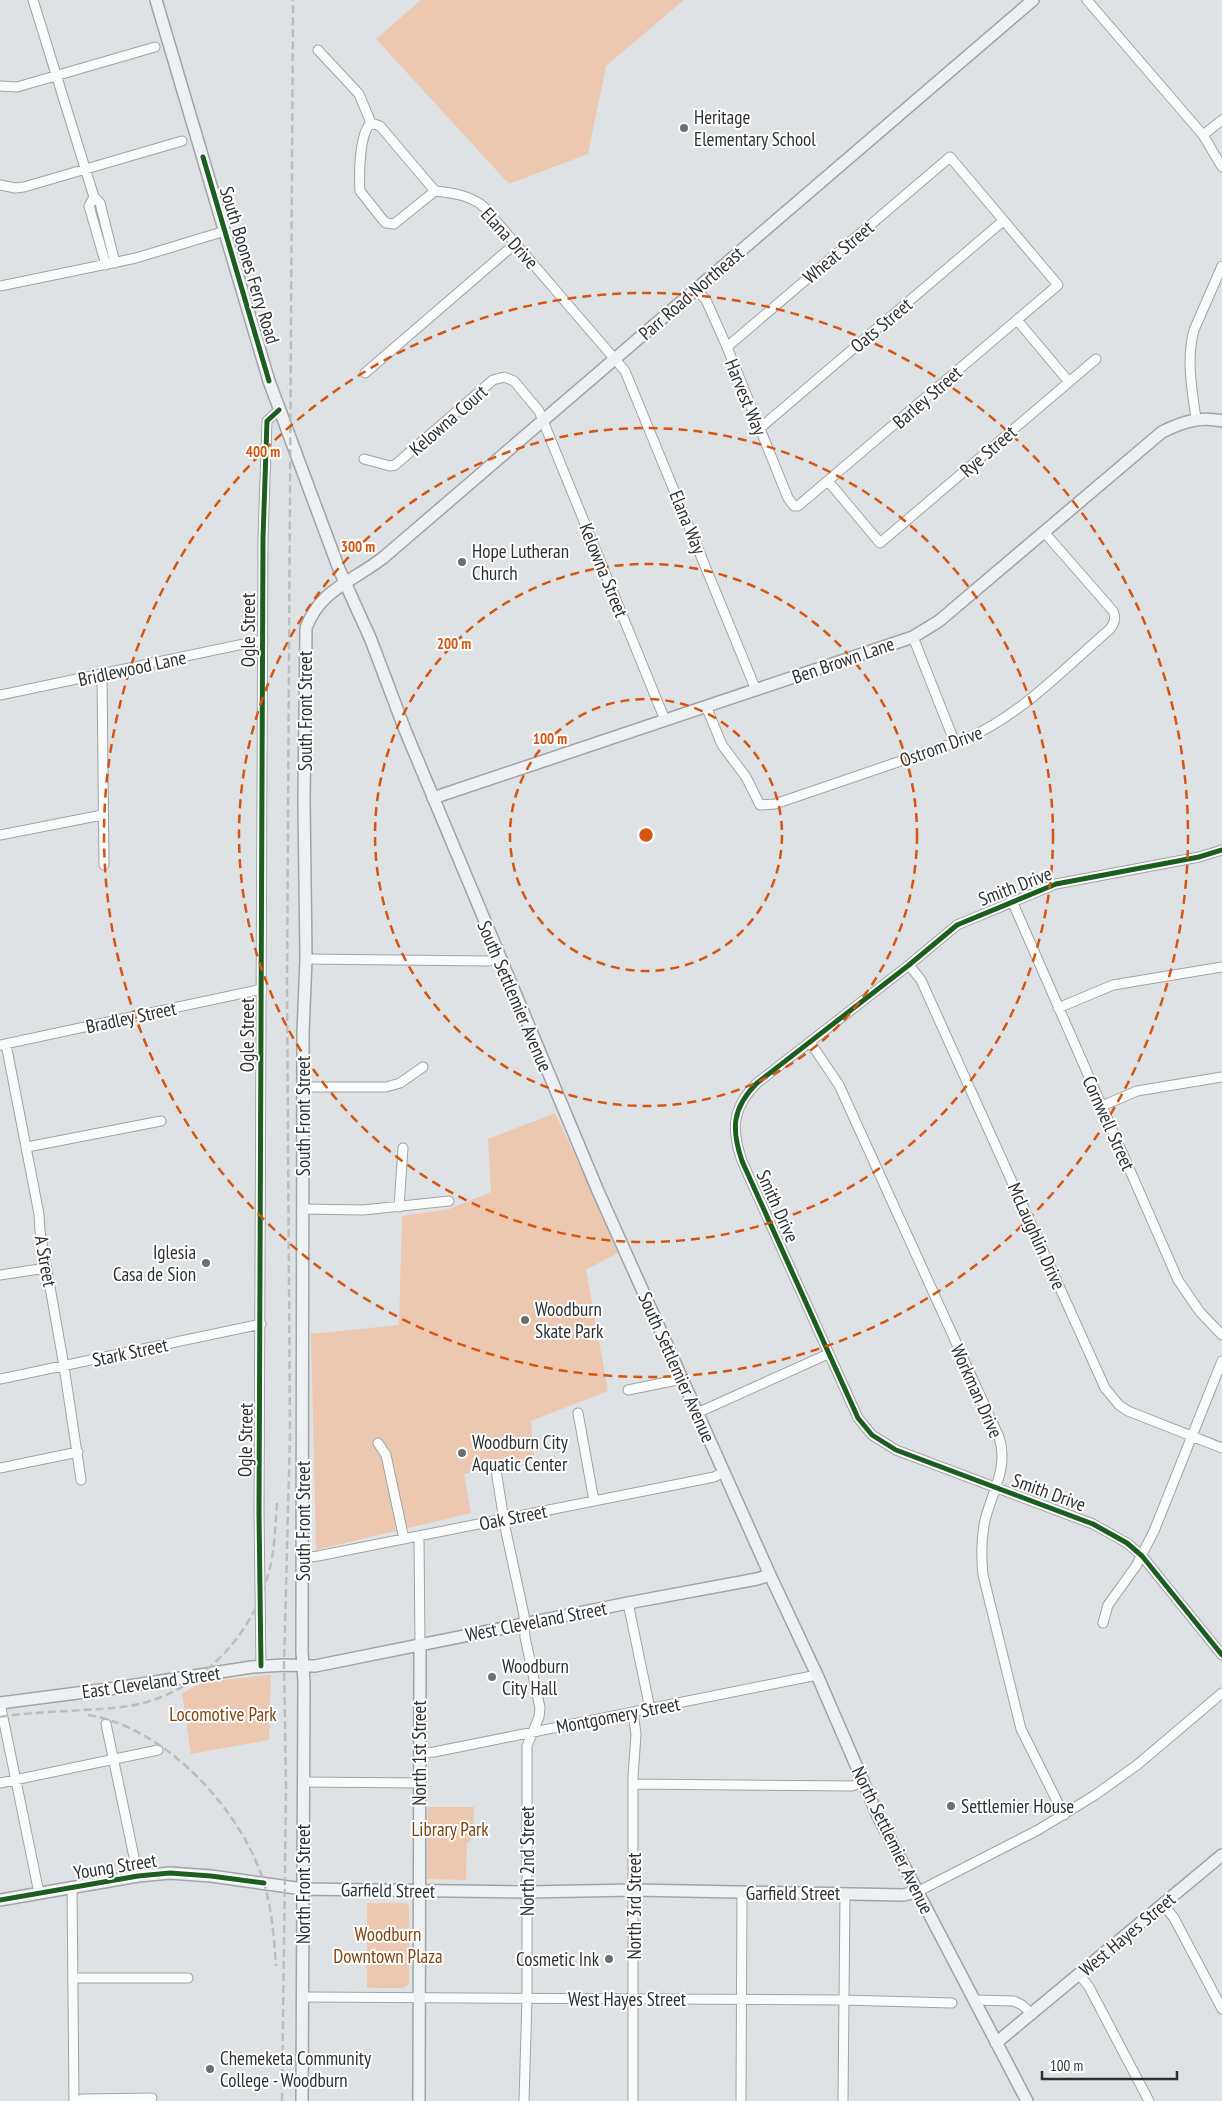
<svg xmlns="http://www.w3.org/2000/svg" width="1222" height="2101" font-family="'PT Sans Narrow',sans-serif">
<rect width="100%" height="100%" fill="#dfe2e5"/>
<path fill="#ecc8b1" d="M421 0H684L606 66 588 154 509 184 376 39Z
M555 1113 600 1209 618 1253 586 1270 608 1391 531 1421 534 1457 464 1474 471 1513 316 1550 311 1334 399 1325 402 1216 449 1209 491 1192 488 1139Z
M271 1675 269 1740 191 1754 182 1693 204 1682Z
M428 1807H474L473 1837 467 1844 466 1880 427 1879Z
M367 1903H406L409 1906V1984L403 1988H367Z"/>
<g fill="none" stroke-linecap="round" stroke-linejoin="round">
<g stroke="#a1a3a5" stroke-width="11">
<path id="street" d="M33 0 94 197 100 203 115 263
M1087 0 1203 135 1222 167
M318 50 359 94 371 123 380 126 435 191C453 193 470 195 484 207L625 371 756 690
M0 86 17 87 155 47
M371 123C359 134 359 175 360 191L383 220 386 223 394 224 435 191
M1203 135 1222 120
M0 185 15 188 24 187 182 141
M94 197 89 206 106 265
M0 286 136 258 225 231
M696 289 706 300 727 347 788 498 794 506H798L1058 285 950 157 727 347
M1017 320 1069 382
M365 373 516 243
M1196 419C1192 389 1186 360 1194 330L1222 266
M759 429 1003 221
M364 459 390 466 395 465 493 380 504 377 514 381 539 411 665 720
M828 481 880 543 1096 359
M913 637 955 743
M102 674 104 865
M0 695 263 640
M706 706 722 745 746 777 760 805 775 804 968 738C1022 714 1066 667 1110 629 1115 622 1116 618 1113 611L1044 532
M0 835 102 815
M1222 850 1199 857 1056 884 957 925 909 965 757 1083C732 1108 731 1129 742 1161L858 1418 872 1435 896 1450 1093 1524 1127 1543 1142 1556 1222 1655
M1012 901 1178 1280 1200 1312 1222 1335
M306 959 489 961 499 957
M909 965 921 980 1105 1388 1119 1405 1128 1411 1222 1448
M1058 1008 1113 985 1222 967
M810 1042 839 1085 999 1437C1009 1467 992 1492 985 1520 981 1539 981 1556 983 1575L1021 1729 1064 1815
M6 1044 39 1214 40 1231 64 1366 81 1480
M0 1045 262 989
M303 1087H386L400 1083 423 1067
M1102 1106 1137 1091 1222 1077
M27 1147 161 1121
M399 1207 403 1148
M302 1209 363 1210 449 1201
M0 1275 46 1268
M0 1379 261 1324
M628 1390 682 1379
M578 1413 594 1501
M697 1413 828 1354
M378 1443 386 1455 404 1539
M0 1468 78 1452
M496 1470 505 1527 524 1615 525 1637 540 1708 539 1717 527 1746V1998L524 2101
M419 1536 420 1645
M302 1558 318 1556 714 1477 724 1472
M628 1603 650 1709
M1103 1623 1108 1605 1136 1566 1154 1531 1222 1361
M261 1666 259 1513 263 538 267 421 279 410
M0 1703 39 1893
M106 1724 138 1876
M419 1753 434 1752 817 1675
M304 1782 419 1783
M0 1783 158 1750
M634 1784 852 1786 863 1782
M72 1888 74 2101
M917 1892 1038 1830 1095 1795 1137 1765 1222 1693
M1163 1904 1174 1918 1222 2009
M1079 1974 1089 1987 1149 2101
M74 1978H188
M302 1997 844 2000 952 2003
M974 2000 1014 2001 1022 2005 1032 2014
M79 2101 82 2099 152 2098
M633 2101V1777L636 1734 633 1712
M741 2101 742 1892
M843 2101 845 1893"/>
</g>
<g stroke="#a1a3a5" stroke-width="14">
<path id="secondary" d="M156 0 269 381 339 569 371 640 405 730 598 1191 770 1575 817 1675 878 1816 1027 2101
M433 798 913 637 939 621 1162 432C1182 422 1200 416 1222 421
M0 1703 116 1688 252 1667 284 1665 315 1666 628 1603 757 1579 770 1575
M0 1900 138 1876 170 1873 211 1876 303 1889 527 1892 635 1890 903 1895 917 1892
M996 2043 1222 1855
M302 2101 304 1682 302 1652 303 1033 306 959 304 801 306 628C320 589 354 581 384 557L1033 0
M419 2101 420 1645"/>
</g>
<use href="#street" stroke="#fafbfb" stroke-width="9"/>
<use href="#secondary" stroke="#edf1f4" stroke-width="11"/>
<path stroke="#bcbdbd" stroke-width="2.5" stroke-dasharray="8 4" stroke-linecap="butt" d="M88 1715C165 1727 242 1810 264 1883 272 1910 274 1938 276 1966
M0 1717C43 1710 86 1712 129 1706 196 1695 251 1639 268 1575 275 1552 275 1527 277 1503
M282 2101 286 1787 284 1665 290 1435 287 987 293 0"/>
<g stroke="#fff" stroke-width="8">
<path id="cycleway" d="M203 157 269 381
M1222 850 1199 857 1056 884 957 925 909 965 757 1083C732 1108 731 1129 742 1161L858 1418 872 1435 896 1450 1093 1524 1127 1543 1142 1556 1222 1655
M261 1666 259 1513 263 538 267 421 279 410
M0 1900 138 1876 170 1873 211 1876 264 1883"/>
</g>
<use href="#cycleway" stroke="#1b5e20" stroke-width="5"/>
</g>
<g fill="none" stroke="#d55510" stroke-width="2.5" stroke-dasharray="9 6">
<circle cx="646" cy="835" r="136"/>
<circle cx="646" cy="835" r="271"/>
<circle cx="646" cy="835" r="407"/>
<circle cx="646" cy="835" r="542"/>
</g>
<g fill="#6c6f71" stroke="#fff" stroke-width="2">
<circle cx="684" cy="128" r="5"/>
<circle cx="462" cy="562" r="5"/>
<circle cx="206" cy="1263" r="5"/>
<circle cx="525" cy="1320" r="5"/>
<circle cx="462" cy="1453" r="5"/>
<circle cx="492" cy="1677" r="5"/>
<circle cx="951" cy="1806" r="5"/>
<circle cx="609" cy="1959" r="5"/>
<circle cx="210" cy="2069" r="5"/>
</g>
<g text-anchor="middle" dominant-baseline="central" stroke-width="4" stroke-linejoin="round" paint-order="stroke">
<g font-size="19" fill="#2e3132" stroke="#fff" text-anchor="start">
<text x="694" y="117">Heritage<tspan x="694" dy="22">Elementary School</tspan></text>
<text x="472" y="551">Hope Lutheran<tspan x="472" dy="22">Church</tspan></text>
<text x="196" y="1252" text-anchor="end">Iglesia<tspan x="196" dy="22">Casa de Sion</tspan></text>
<text x="535" y="1309">Woodburn<tspan x="535" dy="22">Skate Park</tspan></text>
<text x="472" y="1442">Woodburn City<tspan x="472" dy="22">Aquatic Center</tspan></text>
<text x="502" y="1666">Woodburn<tspan x="502" dy="22">City Hall</tspan></text>
<text x="961" y="1806">Settlemier House</text>
<text x="599" y="1959" text-anchor="end">Cosmetic Ink</text>
<text x="220" y="2058">Chemeketa Community<tspan x="220" dy="22">College - Woodburn</tspan></text>
</g>
<g font-size="19" fill="#2e3132" stroke="#fff">
<text transform="translate(510 238) rotate(48)">Elana Drive</text>
<text transform="translate(838 252) rotate(-40)">Wheat Street</text>
<text transform="translate(250 265) rotate(73)">South Boones Ferry Road</text>
<text transform="translate(691 293) rotate(-41)">Parr Road Northeast</text>
<text transform="translate(881 325) rotate(-40)">Oats Street</text>
<text transform="translate(746 397) rotate(68)">Harvest Way</text>
<text transform="translate(927 397) rotate(-41)">Barley Street</text>
<text transform="translate(448 420) rotate(-41)">Kelowna Court</text>
<text transform="translate(988 451) rotate(-41)">Rye Street</text>
<text transform="translate(688 522) rotate(68)">Elana Way</text>
<text transform="translate(604 570) rotate(68)">Kelowna Street</text>
<text transform="translate(248 630) rotate(-90)">Ogle Street</text>
<text transform="translate(843 660) rotate(-19)">Ben Brown Lane</text>
<text transform="translate(132 668) rotate(-12)">Bridlewood Lane</text>
<text transform="translate(305 711) rotate(-90)">South Front Street</text>
<text transform="translate(941 746) rotate(-20)">Ostrom Drive</text>
<text transform="translate(1015 886) rotate(-21)">Smith Drive</text>
<text transform="translate(515 996) rotate(67)">South Settlemier Avenue</text>
<text transform="translate(131 1017) rotate(-12)">Bradley Street</text>
<text transform="translate(247 1035) rotate(-90)">Ogle Street</text>
<text transform="translate(303 1116) rotate(-90)">South Front Street</text>
<text transform="translate(1109 1123) rotate(66)">Cornwell Street</text>
<text transform="translate(778 1206) rotate(66)">Smith Drive</text>
<text transform="translate(1037 1236) rotate(66)">McLaughlin Drive</text>
<text transform="translate(46 1261) rotate(80)">A Street</text>
<text transform="translate(130 1352) rotate(-12)">Stark Street</text>
<text transform="translate(677 1367) rotate(66)">South Settlemier Avenue</text>
<text transform="translate(977 1391) rotate(66)">Workman Drive</text>
<text transform="translate(245 1440) rotate(-89)">Ogle Street</text>
<text transform="translate(1049 1492) rotate(20)">Smith Drive</text>
<text transform="translate(513 1517) rotate(-11)">Oak Street</text>
<text transform="translate(303 1521) rotate(-90)">South Front Street</text>
<text transform="translate(536 1621) rotate(-11)">West Cleveland Street</text>
<text transform="translate(151 1682) rotate(-8)">East Cleveland Street</text>
<text transform="translate(618 1715) rotate(-11)">Montgomery Street</text>
<text transform="translate(419 1753) rotate(-90)">North 1st Street</text>
<text transform="translate(893 1840) rotate(64)">North Settlemier Avenue</text>
<text transform="translate(527 1861) rotate(-90)">North 2nd Street</text>
<text transform="translate(115 1866) rotate(-9)">Young Street</text>
<text transform="translate(303 1884) rotate(-90)">North Front Street</text>
<text transform="translate(388 1890) rotate(1)">Garfield Street</text>
<text x="793" y="1893">Garfield Street</text>
<text transform="translate(634 1906) rotate(-90)">North 3rd Street</text>
<text transform="translate(1127 1934) rotate(-40)">West Hayes Street</text>
<text x="627" y="1999">West Hayes Street</text>
</g>
<g font-size="19" fill="#82420d" stroke="#fff">
<text x="223" y="1714">Locomotive Park</text>
<text x="450" y="1829">Library Park</text>
<text x="388" y="1934">Woodburn<tspan x="388" dy="22">Downtown Plaza</tspan></text>
</g>
</g>
<circle cx="646" cy="835" r="8" fill="#d55510" stroke="#fff" stroke-width="2.5"/>
<g font-size="15" text-anchor="middle" font-weight="bold" fill="#d55510" stroke="#fff" stroke-width="4" stroke-linejoin="round" paint-order="stroke">
<text x="263" y="457">400 m</text>
<text x="358" y="552">300 m</text>
<text x="454" y="649">200 m</text>
<text x="550" y="744">100 m</text>
</g>
<path d="M1042 2071v8h135v-8" fill="none" stroke="#2e3132" stroke-width="2.5"/>
<text x="1050" y="2071" font-size="15" fill="#2e3132" stroke="#ffffff" stroke-width="4" paint-order="stroke">100 m</text>
</svg>
